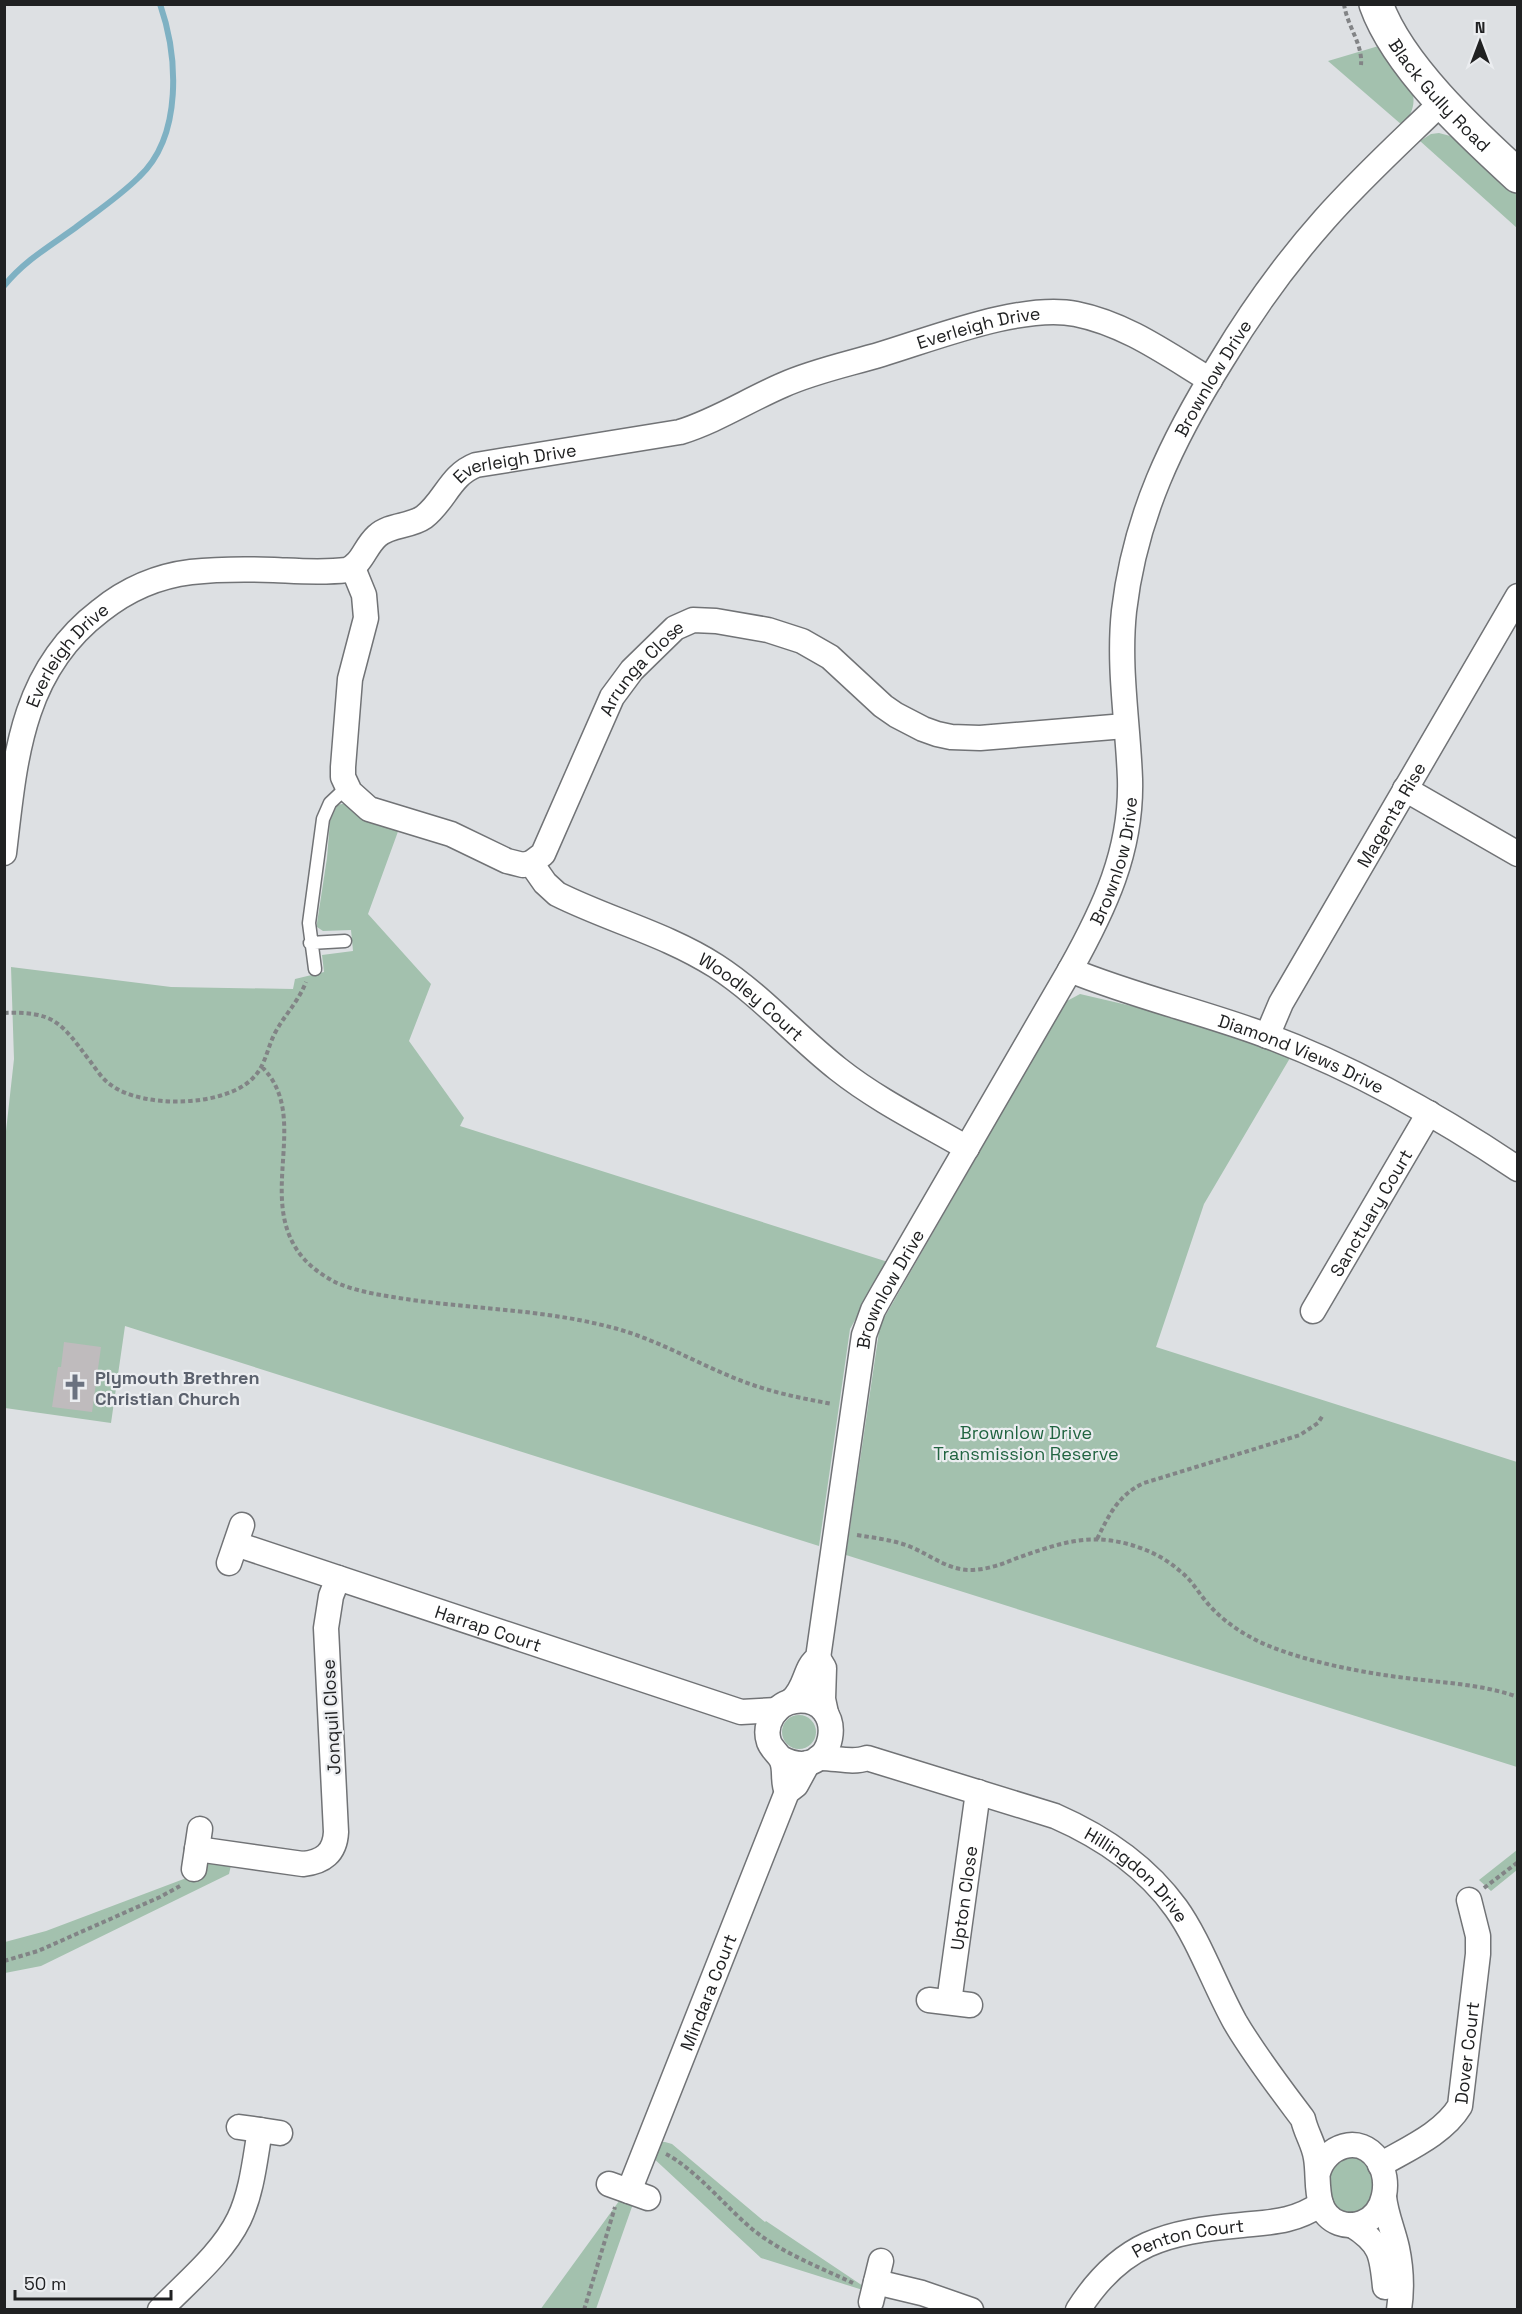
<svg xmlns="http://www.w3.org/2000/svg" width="1522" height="2314" font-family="'Space Grotesk',sans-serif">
<rect width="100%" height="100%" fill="#dde0e3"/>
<path fill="#a3c1ae" d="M1382 45 1412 90C1416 104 1412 115 1402 125L1328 61Z
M1439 133 1454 137 1517 195V228L1420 141 1431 134Z
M347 803 400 826 368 914 431 984 409 1041 464 1118 460 1126 888 1262 850 1329 819 1546 125 1326 111 1423 5 1408 4 1149 14 1059 11 967 171 987 293 989 295 979 324 972 322 955 353 951 351 930 323 931 317 927V923L327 858 330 821 337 805Z
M1080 994 1153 1011 1241 1039 1290 1058 1204 1204 1156 1347 1517 1462V1767L846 1555 880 1325 1062 1008 1067 1001Z
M782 1732a17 17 0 1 1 34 0a17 17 0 1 1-34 0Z
M1517 1850V1870L1491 1891 1479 1880Z
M212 1861H232L229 1874 41 1966 5 1973V1942L46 1931 197 1874Z
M655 2142H665L672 2144 765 2222 766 2221 866 2288V2291L761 2258 650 2155Z
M1354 2156C1375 2165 1373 2177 1373 2197L1361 2212C1343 2215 1331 2209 1330 2189 1329 2170 1334 2160 1354 2156Z
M622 2197 634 2201 596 2309 540 2310Z"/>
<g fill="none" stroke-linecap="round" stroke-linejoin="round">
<path stroke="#7fb1c3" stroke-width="6" d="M4 286C24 261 50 246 75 228 96 212 120 196 139 177 183 136 178 56 160 4"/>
</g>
<path fill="#bfbbbd" d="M64 1342 101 1347 92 1412 52 1407 58 1367H61Z"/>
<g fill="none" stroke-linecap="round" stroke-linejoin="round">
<g stroke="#717376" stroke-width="15">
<path id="lane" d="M310 943 345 941
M315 969 309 923 323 819 330 803 347 787"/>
</g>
<g stroke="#717376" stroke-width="27">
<g id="street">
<path id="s1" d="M353 568 364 595 366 618 350 679 343 767V777L350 792 369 809 451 834 507 861 523 865 531 863 543 854 612 697 632 670 675 628 693 620 716 621 768 630 802 641 830 657 883 706 896 715 923 729 937 734 951 737 980 738 1125 726"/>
<path d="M1405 789 1518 854"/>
<path id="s2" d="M4 853C15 761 20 672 100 611 126 590 158 576 191 572 218 569 246 569 274 570 298 571 322 573 347 570 363 563 364 548 377 536 390 524 410 527 424 517 445 501 450 475 476 465L680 432C716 421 748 400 783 385 814 371 849 364 882 354 935 338 1023 303 1076 314 1126 324 1167 354 1210 380"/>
<path id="s3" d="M531 863 545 883 557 894C609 920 666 934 716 966 761 995 796 1036 838 1069 877 1100 924 1123 967 1148"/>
<path id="s4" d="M1070 970C1133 996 1200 1011 1265 1035 1354 1068 1439 1116 1518 1169"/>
<path id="s5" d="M1267 1036 1281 1003 1518 596"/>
<path id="s6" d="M1313 1311 1429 1113"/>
<path id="s7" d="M236 1544 741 1712 777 1710"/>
<path d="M229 1563 242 1525"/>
<path d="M818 1658 824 1668 823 1699 826 1713"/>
<path id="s8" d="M791 1701C807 1688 804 1667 818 1658L864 1335 873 1310 882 1294 1070 970C1104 909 1132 851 1130 779 1128 723 1118 668 1124 611 1135 516 1172 440 1222 360 1252 310 1285 264 1324 220 1361 178 1403 140 1443 101"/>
<path d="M781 1758C837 1788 851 1694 795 1701 776 1703 763 1724 769 1742 772 1750 779 1754 782 1761 786 1771 782 1782 787 1792"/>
<path id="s9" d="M818 1758C834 1757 852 1764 867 1758L1055 1816C1103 1837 1145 1865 1176 1908 1199 1940 1215 1986 1235 2022 1255 2056 1279 2087 1303 2119 1306 2133 1314 2144 1316 2158 1320 2180 1312 2213 1339 2223 1347 2226 1354 2226 1362 2223 1386 2214 1391 2181 1378 2160 1360 2133 1325 2146 1318 2173"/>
<path d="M197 1849 303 1864C323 1862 335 1853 336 1832L326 1628 331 1596 338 1578"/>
<path d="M194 1869 200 1829"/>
<path d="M929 2000 970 2005"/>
<path id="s10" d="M949 2002 978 1792"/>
<path d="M239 2127 280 2133"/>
<path id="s11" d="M1380 2165C1407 2149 1443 2134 1460 2106L1478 1954V1936L1469 1900"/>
<path d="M609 2184 648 2198"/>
<path id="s12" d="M629 2191 787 1792 796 1785 808 1763"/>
<path d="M1384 2197C1386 2215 1393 2230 1397 2248 1401 2267 1402 2290 1399 2310"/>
<path d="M1352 2225C1381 2243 1382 2255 1385 2287"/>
<path d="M876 2282 922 2293 971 2310"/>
<path d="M871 2302 881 2261"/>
<path d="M160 2310C187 2282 222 2254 239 2219 252 2192 255 2159 260 2130"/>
<path id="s13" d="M1078 2310C1121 2242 1166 2232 1242 2225 1272 2222 1294 2222 1321 2204"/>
</g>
</g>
<g stroke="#717376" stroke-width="36">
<g id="secondary">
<path id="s14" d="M1376 4C1398 66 1470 132 1518 176"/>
</g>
</g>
<path stroke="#828486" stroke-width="4" stroke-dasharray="4.5 3" stroke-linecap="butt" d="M1344 4C1347 26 1363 44 1361 65
M4 1013C55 1011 61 1023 90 1061 96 1069 102 1079 111 1085 143 1109 225 1107 253 1078 266 1065 267 1048 275 1033 285 1014 297 1004 306 982
M262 1067C313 1118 253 1201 304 1259 313 1269 325 1277 337 1283 361 1293 387 1296 412 1300 477 1309 543 1310 606 1326 658 1338 703 1368 753 1385 779 1394 806 1399 832 1404
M857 1535C875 1538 894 1540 911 1547 932 1556 949 1571 973 1570 989 1569 1003 1564 1017 1558 1049 1547 1080 1535 1114 1541 1138 1545 1162 1555 1180 1571 1192 1580 1199 1594 1209 1605 1225 1623 1247 1637 1269 1646 1308 1662 1364 1673 1406 1678 1444 1683 1481 1684 1518 1697
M1097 1539C1109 1515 1118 1495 1144 1483L1300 1435 1318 1423 1323 1415
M1484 1888 1518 1862
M4 1961 38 1951 160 1897 180 1886
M666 2154C694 2168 726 2207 752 2229 782 2253 819 2267 853 2283
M584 2310 615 2207"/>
<use href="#lane" stroke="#fff" stroke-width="12"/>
<use href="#street" stroke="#fff" stroke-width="24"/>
<use href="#secondary" stroke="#fff" stroke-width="33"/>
</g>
<defs>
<g id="church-bare" transform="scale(2.07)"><path d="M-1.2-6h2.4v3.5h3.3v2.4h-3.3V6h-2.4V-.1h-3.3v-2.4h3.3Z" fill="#6b7280" stroke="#ebedf0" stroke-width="2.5" paint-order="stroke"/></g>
</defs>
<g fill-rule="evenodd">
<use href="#church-bare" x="75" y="1387"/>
</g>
<g text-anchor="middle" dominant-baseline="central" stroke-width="4.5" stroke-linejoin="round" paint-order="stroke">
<g font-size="18" fill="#202122" stroke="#ebedf0">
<text stroke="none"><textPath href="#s14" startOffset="112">Black Gully Road</textPath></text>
<text stroke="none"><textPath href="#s2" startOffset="1221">Everleigh Drive</textPath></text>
<text stroke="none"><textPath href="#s8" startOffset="1420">Brownlow Drive</textPath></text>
<text stroke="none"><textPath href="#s2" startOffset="735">Everleigh Drive</textPath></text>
<text stroke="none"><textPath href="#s2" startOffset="213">Everleigh Drive</textPath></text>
<text stroke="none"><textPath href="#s1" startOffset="656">Arrunga Close</textPath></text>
<text stroke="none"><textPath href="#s5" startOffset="254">Magenta Rise</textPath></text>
<text stroke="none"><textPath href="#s8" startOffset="916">Brownlow Drive</textPath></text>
<text stroke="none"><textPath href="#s3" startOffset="262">Woodley Court</textPath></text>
<text stroke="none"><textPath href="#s4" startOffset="246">Diamond Views Drive</textPath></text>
<text stroke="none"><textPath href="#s6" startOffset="114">Sanctuary Court</textPath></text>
<text stroke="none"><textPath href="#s8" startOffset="430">Brownlow Drive</textPath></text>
<text stroke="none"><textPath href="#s7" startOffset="266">Harrap Court</textPath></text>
<text transform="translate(331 1717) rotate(-93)">Jonquil Close</text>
<text stroke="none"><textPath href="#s9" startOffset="348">Hillingdon Drive</textPath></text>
<text stroke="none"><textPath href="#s10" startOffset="105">Upton Close</textPath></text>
<text stroke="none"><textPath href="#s12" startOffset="214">Mindara Court</textPath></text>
<text stroke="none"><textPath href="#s11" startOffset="154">Dover Court</textPath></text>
<text stroke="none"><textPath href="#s13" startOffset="138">Penton Court</textPath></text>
</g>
<g font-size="18" font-weight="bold" fill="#5b616d" stroke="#ebedf0" text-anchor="start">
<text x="95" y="1377">Plymouth Brethren<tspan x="95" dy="21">Christian Church</tspan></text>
</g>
<g font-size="18" fill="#216441" stroke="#ebedf0">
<text x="1026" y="1432">Brownlow Drive<tspan x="1026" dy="21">Transmission Reserve</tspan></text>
</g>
</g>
<rect width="1522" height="2314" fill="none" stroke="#202122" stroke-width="12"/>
<g transform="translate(1480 42)" stroke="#ebedf0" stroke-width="4.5" paint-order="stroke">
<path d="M0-4.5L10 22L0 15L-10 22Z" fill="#202122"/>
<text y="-9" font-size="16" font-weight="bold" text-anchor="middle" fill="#202122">N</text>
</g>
<path d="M15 2290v9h156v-9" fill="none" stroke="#202122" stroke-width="3"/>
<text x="24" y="2290" font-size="18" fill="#202122" stroke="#ebedf0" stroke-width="4.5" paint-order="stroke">50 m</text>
</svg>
